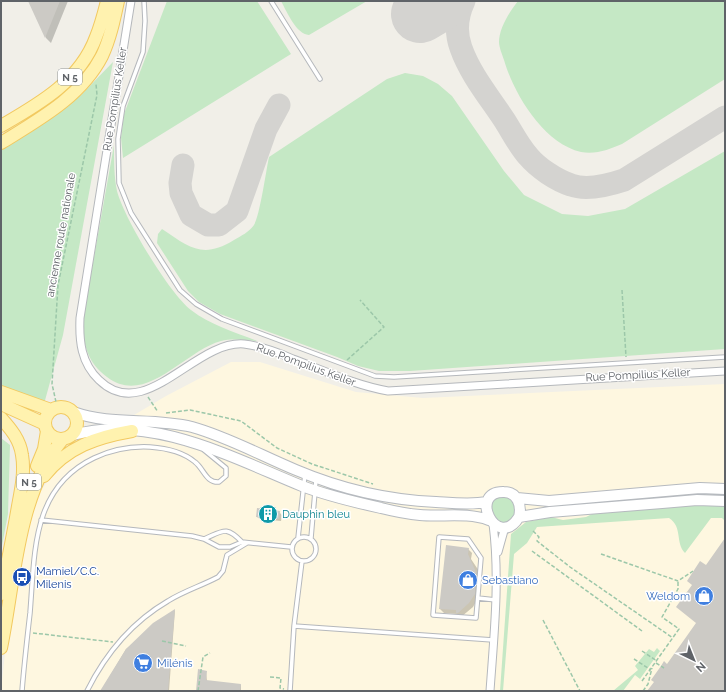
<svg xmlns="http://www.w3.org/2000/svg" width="726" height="692" font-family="Raleway,sans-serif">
<rect width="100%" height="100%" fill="#f1efe8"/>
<path fill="#fef7e0" d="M231 362H260L356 392 423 398 725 384V691H1L18 529 39 493 61 463 82 446 166 396Z"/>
<path fill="#c5e8c5" d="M167 1H257L291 54 123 158 121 138 124 114Z
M281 1H367L309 35C296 34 287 12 281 1Z
M518 1H725V79L622 144C610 149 596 155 581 152 543 143 514 94 504 60 502 54 499 47 499 42 499 28 510 11 518 1Z
M113 62 63 335 44 404 1 387V149L81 95Z
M405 73 423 76 438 84 452 96 504 171 524 195 562 214 588 216 625 209 725 151V349L410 371H379L358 366 337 357 220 314 199 302 188 291 157 243 158 234 162 229C190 248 203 259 234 240 241 236 249 232 254 225 260 215 266 171 269 157L387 79Z
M114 145C114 160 114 177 117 191 124 218 169 293 191 310 210 325 235 332 257 341 245 340 232 338 221 341 184 351 146 407 107 377 88 363 84 346 82 324Z
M1 438 10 445 8 514 1 551Z
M498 496 511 497 517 509 512 520 503 523 491 516V502Z
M714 504 725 506V521L722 518H711L685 553C675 543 683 527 669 518L537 527 527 543 514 554 503 691H500L511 534 526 522 551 517 563 520 586 517 596 512Z
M657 648 660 651 640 679 635 675 623 691H613L638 670 635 666 649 649 654 652Z"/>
<path fill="#0003" d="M29 1H68L51 43 46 38Z
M279 512 282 515 281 521 260 519 257 517Z
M468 549 472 553 471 559 479 571 478 598 473 607 461 617 458 614 444 613 440 609Z
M175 610 169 691H101L126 649Z
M206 672 207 681 241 685V691H198Z"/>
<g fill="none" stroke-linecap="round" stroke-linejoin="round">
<path stroke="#d4d3d0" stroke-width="23" d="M464 1C457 16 455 32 461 48 470 74 490 98 505 121 512 132 519 146 528 156 538 168 556 180 571 185 587 191 609 185 624 180L725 117
M183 165 180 183 181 193 191 215 208 225H219L237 211 266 129 279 105"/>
<path stroke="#d4d3d0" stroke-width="58" d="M420 14 442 1"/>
</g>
<path fill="#cccac5" d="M28 1H60L45 38Z
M257 508 280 511 279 519 256 517Z
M725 538V691H647L654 682 651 680 661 666 664 661 667 664 696 623 676 607 692 585 687 581 700 561 706 565Z
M446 545 469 548 468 554 476 572 475 594 469 603 458 613H456V610L439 609Z
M175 609 168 691H100L126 649 153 623Z
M198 669 207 671 206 680 241 684 240 691H196Z"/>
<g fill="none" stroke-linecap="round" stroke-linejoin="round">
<g stroke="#b5b8bc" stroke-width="5.5">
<path id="service" d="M144 1 145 21 143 52 123 106 118 139 119 183 131 213 180 290 196 304 222 319 375 376 394 377 725 357
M271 1 320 79
M41 520 192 536 204 539 219 547H230L242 542 291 547
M292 549a12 12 0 1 1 24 0a12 12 0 1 1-24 0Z
M439 537 468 539 481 558 476 618 433 615Z
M298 538 305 474
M311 538 316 480
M204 539C223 531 226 525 242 542
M478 598 496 600
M294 626 493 640
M22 691C24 665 27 639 30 613 35 553 31 488 94 458 111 450 131 446 150 447 165 448 183 452 195 462 204 469 206 483 219 482L226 476V468L204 450
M87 691C105 655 132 622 168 601 184 591 201 586 218 577L223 571 227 555 247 543
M290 691 294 626 302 561"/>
</g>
<g stroke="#b5b8bc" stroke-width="9">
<path id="minor" d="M131 1 80 318C79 341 81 363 99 380 145 425 195 340 244 344 261 346 277 352 293 359 325 371 355 385 388 391L725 371
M498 552 505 527
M490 691C494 635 500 579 493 524"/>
</g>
<g stroke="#b6babf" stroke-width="12">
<path id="secondary" d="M73 412C113 426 152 417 192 427 228 437 262 456 296 470 341 489 387 500 436 502 453 503 471 505 487 502
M73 435C150 413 233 458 302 486 328 496 354 502 381 508 393 511 407 514 420 515 443 517 467 512 489 520
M517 498 549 501 700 488 725 489
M519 517C522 505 517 492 504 492 467 491 497 552 519 517L550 512 662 503 697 500 725 501"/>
</g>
<g stroke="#f2c960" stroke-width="14">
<path id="primary" d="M1 126C39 104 80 81 96 37 101 25 104 13 107 1
M1 143C38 120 81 97 102 56 110 39 114 20 118 1
M1 392 51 410
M1 404 45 424
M45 423a16 16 0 1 1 32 0a16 16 0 1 1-32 0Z
M1 418C11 429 20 440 22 455 25 472 21 490 18 506 13 536 7 565 1 594
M37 466 44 449 47 431
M44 476C67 447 97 437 132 431
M1 648C15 580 17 495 62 440"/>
</g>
<path stroke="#9cc7a9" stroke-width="1.5" stroke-dasharray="4 2" stroke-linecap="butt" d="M622 290 626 357
M347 360 384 327 360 300
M148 397 158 412
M56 402 52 384 58 285 97 95 96 84
M166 413 190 410 241 421 277 448 312 464 373 484
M533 531 539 537 537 541 570 567 673 638
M532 551 642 631
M601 554 678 581 693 571
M543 620 580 691
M33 633 113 642
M162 641 186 646
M642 651 657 661
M634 659 651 670
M656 663 664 668
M270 677 281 678 280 688 284 689
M642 681 679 629 662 617 678 589V581
M198 691 203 657 210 653
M643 691 648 684 652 668"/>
<use href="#service" stroke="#fff" stroke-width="3.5"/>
<use href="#minor" stroke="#fff" stroke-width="7"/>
<use href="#secondary" stroke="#fff" stroke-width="10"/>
<use href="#primary" stroke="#fff2af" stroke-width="12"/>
</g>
<defs>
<g id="building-disc" transform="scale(1)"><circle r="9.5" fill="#0f9aa8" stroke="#fff"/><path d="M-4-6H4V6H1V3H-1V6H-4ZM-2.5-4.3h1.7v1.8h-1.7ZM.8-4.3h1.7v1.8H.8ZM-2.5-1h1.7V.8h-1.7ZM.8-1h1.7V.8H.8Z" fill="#fff"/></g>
<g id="bus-disc" transform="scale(1)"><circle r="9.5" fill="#1a4fb4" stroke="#fff"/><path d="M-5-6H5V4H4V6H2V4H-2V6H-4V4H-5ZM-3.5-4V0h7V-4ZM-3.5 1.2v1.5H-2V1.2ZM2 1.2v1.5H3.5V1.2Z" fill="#fff"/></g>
<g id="shop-disc" transform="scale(1)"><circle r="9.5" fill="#3f7fe0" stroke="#fff"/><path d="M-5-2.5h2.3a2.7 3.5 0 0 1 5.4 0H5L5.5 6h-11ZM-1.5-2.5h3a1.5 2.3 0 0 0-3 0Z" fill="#fff"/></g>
<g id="supermarket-disc" transform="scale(1)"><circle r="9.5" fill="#3f7fe0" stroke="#fff"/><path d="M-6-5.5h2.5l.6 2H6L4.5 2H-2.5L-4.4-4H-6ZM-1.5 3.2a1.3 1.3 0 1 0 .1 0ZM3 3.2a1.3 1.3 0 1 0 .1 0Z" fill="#fff"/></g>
</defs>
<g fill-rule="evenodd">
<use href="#building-disc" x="268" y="514"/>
<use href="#bus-disc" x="22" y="577"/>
<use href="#shop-disc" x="468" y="580"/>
<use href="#shop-disc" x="704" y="596"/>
<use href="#supermarket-disc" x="143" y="663"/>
</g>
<g text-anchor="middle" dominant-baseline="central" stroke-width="3" stroke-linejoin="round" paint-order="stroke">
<g fill="#fff" stroke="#8f9295" stroke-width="1">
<rect x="58" y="69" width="24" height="16" rx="3"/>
<rect x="17" y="474" width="24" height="16" rx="3"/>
</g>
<g font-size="10" font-weight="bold" fill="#5f6368">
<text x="70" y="77">N 5</text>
<text x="29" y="482">N 5</text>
</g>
<g font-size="11" fill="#5f6368" stroke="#fff">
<text transform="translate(115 99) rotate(-81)">Rue Pompilius Keller</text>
<text transform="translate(61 235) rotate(-80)">ancienne route nationale</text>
<text transform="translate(306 365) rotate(20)">Rue Pompilius Keller</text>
<text transform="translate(638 375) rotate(-3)">Rue Pompilius Keller</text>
</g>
<g font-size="11" fill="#0d838f" stroke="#fff" text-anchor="start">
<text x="282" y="514">Dauphin bleu</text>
</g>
<g font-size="11" fill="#164399" stroke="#fff" text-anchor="start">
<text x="36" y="571">Mamiel/C.C.<tspan x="36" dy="13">Milenis</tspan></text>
</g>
<g font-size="11" fill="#366cbe" stroke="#fff" text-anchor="start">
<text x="482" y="580">Sebastiano</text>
<text x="690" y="596" text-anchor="end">Weldom</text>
<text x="157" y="663">Milénis</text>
</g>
</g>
<rect width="726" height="692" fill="none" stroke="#5f6368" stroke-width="4"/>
<g transform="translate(694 660) rotate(137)" stroke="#ffffff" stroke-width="3" paint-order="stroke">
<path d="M0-3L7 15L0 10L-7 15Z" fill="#5f6368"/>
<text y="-6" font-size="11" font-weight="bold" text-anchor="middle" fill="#5f6368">N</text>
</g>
</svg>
